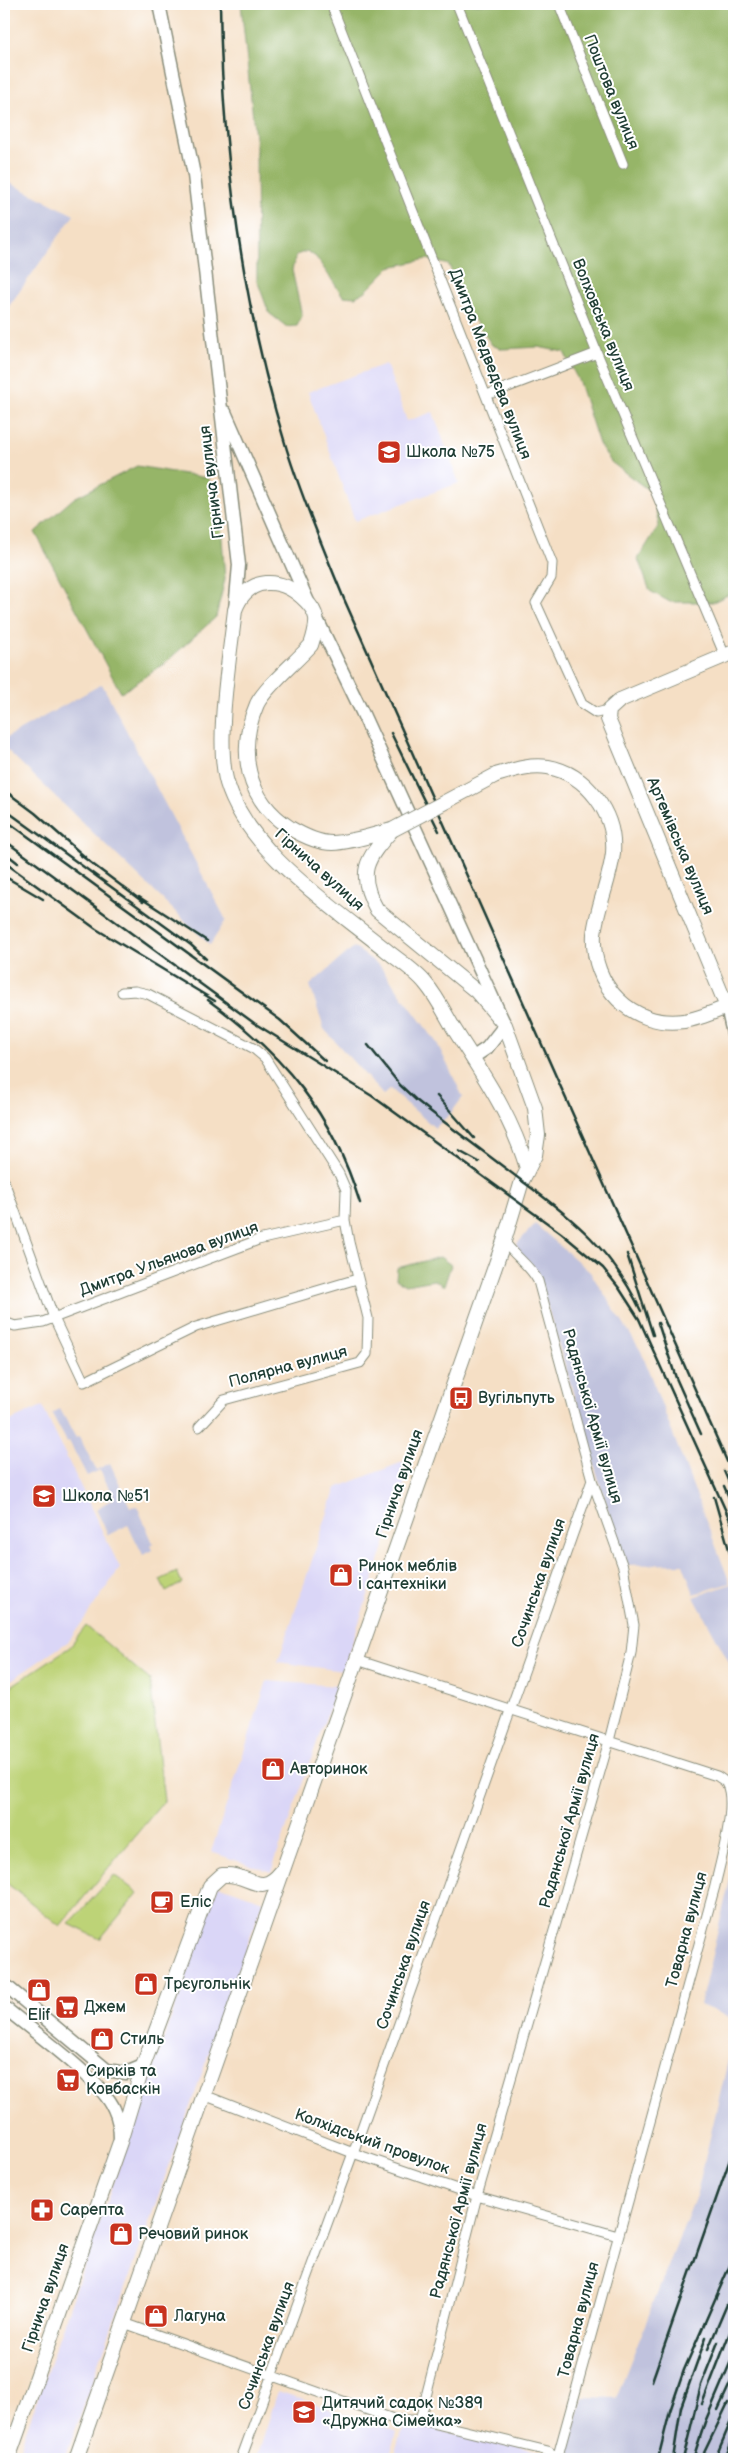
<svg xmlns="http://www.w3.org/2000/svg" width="738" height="2463" font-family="'Balsamiq Sans',sans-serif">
<rect width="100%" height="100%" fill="#fff"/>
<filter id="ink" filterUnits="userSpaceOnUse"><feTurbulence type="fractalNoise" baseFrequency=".02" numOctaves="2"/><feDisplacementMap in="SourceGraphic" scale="10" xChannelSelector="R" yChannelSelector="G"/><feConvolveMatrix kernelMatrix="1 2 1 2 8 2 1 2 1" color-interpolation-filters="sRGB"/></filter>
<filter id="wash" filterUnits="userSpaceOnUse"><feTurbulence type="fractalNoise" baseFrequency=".0096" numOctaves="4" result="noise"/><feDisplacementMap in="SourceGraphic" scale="20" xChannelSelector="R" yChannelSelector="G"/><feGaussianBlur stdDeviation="1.12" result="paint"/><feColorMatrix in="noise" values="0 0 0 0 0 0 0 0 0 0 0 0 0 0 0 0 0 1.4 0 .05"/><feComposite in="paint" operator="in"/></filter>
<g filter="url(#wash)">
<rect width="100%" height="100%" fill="#f5dfc5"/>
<path fill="#dad6f7" d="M386 364 407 421 433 412 459 483 355 521 308 392Z
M42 1406 120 1568 69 1641 4 1685V1424Z
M413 1458 343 1671 278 1662 336 1488Z
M267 1681 337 1686 271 1872 211 1852Z
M218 1885 263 1901 65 2459H16Z
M278 2391 397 2432 389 2459H264L257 2457Z
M405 2422 546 2453 544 2459H394Z"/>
<path fill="#c0c2dd" d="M4 180 74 215 4 313Z
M102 684 226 920 210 945 4 747V739Z
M354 947 380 966 437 1043 463 1097 451 1113 435 1128 390 1089 383 1095 324 1029 310 985Z
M535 1224 590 1272 641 1351 730 1583 694 1594 683 1564 624 1565 537 1271 520 1253 516 1245Z
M60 1409 76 1438 79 1436 96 1470 110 1463 130 1507 137 1506 153 1543 150 1545 152 1550 143 1555 128 1525 108 1535 96 1509 114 1498 100 1470 87 1476 69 1441 67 1442 52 1414Z
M734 1583V1702L729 1662 694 1597Z
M734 1863V2019L700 2005Z
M734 2035V2459H565L583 2397 616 2398 697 2193Z"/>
<path fill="#bdd377" stroke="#6e8856" d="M177 1572 182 1583 166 1592 160 1580Z
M86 1626 150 1680 164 1801 60 1926 4 1881V1750L11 1741 4 1735V1691L70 1647Z
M114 1875 138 1893 100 1939 69 1924Z"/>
<path fill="#96b568" stroke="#5a794e" d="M241 4H734C734 22 731 38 734 56V592L713 602H670L650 591 638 559 659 525 651 492 611 462 599 444 579 382 564 352 538 347 502 349 492 345 466 308 449 265 427 259 390 267 366 291 355 297 343 296 316 257 307 251 296 255 292 270 302 316 297 326 287 327 269 313 257 280 256 147Z
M137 466 208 478 219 497 225 579 216 617 165 663 121 693 35 532 74 498Z
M440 1257 451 1265 444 1286 434 1280 406 1285 396 1279 397 1268Z"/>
</g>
<g filter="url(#ink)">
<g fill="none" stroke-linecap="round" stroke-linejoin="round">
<g stroke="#8a8e7c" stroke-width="11">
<path id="street" d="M331 4 552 563 551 578 536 603 582 704 596 713 609 710
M457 4 597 353 725 656
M559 4 623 164
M487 395 597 353
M122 992 135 991 148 994 253 1048 265 1058 339 1174 346 1190 345 1220 349 1242 368 1318 367 1354 360 1363 224 1400 199 1427
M4 1181 54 1318 84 1382 196 1327 357 1279
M4 1322 15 1326 43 1322 258 1240 345 1220
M357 1660 717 1776C720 1778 724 1780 726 1783 738 1803 720 1863 715 1886L557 2459
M204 2095 353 2153 477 2196 618 2236
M124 2323 396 2420H420L548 2451 557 2457
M420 2420 477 2196 609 1741 631 1653 634 1625 623 1567 592 1480 538 1281C530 1265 514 1256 504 1241
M241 2459 353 2153 592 1480"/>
</g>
<g stroke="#8a8e7c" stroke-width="15">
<path id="secondary" d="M159 4 194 175 239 565 235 610
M225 412 309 604
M316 617 362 712 505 1025 487 1048 472 1058
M727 1007 734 1038
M4 1984 107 2070 126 2073 143 2066
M4 2007C31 2030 102 2080 114 2109 119 2119 120 2129 120 2139"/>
</g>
<g stroke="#8a8e7c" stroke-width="16">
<path id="primary" d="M496 775C513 770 530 764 548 767 587 774 616 814 613 853 610 880 597 907 594 934 591 985 631 1028 684 1021 698 1019 714 1012 727 1007L608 719 609 710 620 700 734 652
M392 830C373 835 352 842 332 843 318 843 302 835 290 828 246 800 237 750 257 704 266 686 296 662 311 645 314 636 317 627 316 618 315 612 310 605 306 601 282 576 248 575 235 610 230 655 215 741 227 783 247 851 332 906 386 950 398 960 416 971 426 984 438 998 446 1016 456 1032 485 1078 511 1115 527 1168
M8 2459 120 2142 143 2066 210 1886 222 1875H227C250 1875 261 1897 281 1872
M76 2459 504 1241 522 1181 535 1155 538 1135 535 1108 505 1025 476 991 377 910C356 873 366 859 392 830"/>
</g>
<use href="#street" stroke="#fff" stroke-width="9"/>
<use href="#secondary" stroke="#fff" stroke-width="12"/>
<use href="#primary" stroke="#fff" stroke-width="14"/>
<path stroke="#1f3d34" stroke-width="2.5" d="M220 4C222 155 242 305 287 450 303 501 324 550 344 599L734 1477
M391 733 439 831
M4 790 35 813 85 857
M4 809 191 945 206 959
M4 819 280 1020 325 1061
M4 840 254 1023 372 1096 561 1233 603 1268 619 1288 639 1319 734 1529
M4 852 18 863
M79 854 143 902
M4 862 96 929 215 1001
M4 876 43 899
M139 897 207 941
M208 1000C284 1055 332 1113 360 1203
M368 1045 400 1085 416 1100C451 1128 487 1154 522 1181 574 1219 613 1251 641 1311
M437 1096 474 1138
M459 1151 479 1162
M627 1254 653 1335
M658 1323 676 1378 701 1434
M724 1471 734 1494
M724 1486 734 1509
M714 1497 734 1567
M708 2349 734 2288
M652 2381 734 2148
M702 2404 734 2322
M718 2410 734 2375
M658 2459 670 2411 684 2370 734 2256
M673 2459 681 2407 706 2337
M683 2459 701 2385 718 2342
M693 2459 705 2422 734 2354
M701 2459 728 2403
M715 2459 734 2414
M725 2459 734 2436"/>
<g stroke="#8a8e7c" stroke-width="16" stroke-linecap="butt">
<path id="primary-bridge" d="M392 830 496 775"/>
</g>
<use href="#primary-bridge" stroke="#fff" stroke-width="14"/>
</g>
</g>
<defs>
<g id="school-square" transform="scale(1.25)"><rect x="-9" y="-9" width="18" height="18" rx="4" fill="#c8321e" stroke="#fff"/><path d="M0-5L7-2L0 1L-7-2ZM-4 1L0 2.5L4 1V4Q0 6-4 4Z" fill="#fff"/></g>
<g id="bus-square" transform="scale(1.25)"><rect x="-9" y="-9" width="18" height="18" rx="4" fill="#c8321e" stroke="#fff"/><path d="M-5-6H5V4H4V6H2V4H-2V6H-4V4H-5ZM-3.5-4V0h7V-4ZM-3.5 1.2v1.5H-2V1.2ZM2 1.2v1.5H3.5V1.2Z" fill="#fff"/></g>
<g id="shop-square" transform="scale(1.25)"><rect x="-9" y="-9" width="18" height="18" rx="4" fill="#c8321e" stroke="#fff"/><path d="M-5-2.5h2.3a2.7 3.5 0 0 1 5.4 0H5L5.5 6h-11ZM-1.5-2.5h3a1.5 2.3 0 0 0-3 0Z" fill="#fff"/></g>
<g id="cafe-square" transform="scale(1.25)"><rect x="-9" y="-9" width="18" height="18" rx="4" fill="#c8321e" stroke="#fff"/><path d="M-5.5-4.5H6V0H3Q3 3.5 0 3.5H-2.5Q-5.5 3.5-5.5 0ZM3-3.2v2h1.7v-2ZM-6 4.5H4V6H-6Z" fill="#fff"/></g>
<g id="supermarket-square" transform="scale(1.25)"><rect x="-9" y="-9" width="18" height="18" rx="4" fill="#c8321e" stroke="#fff"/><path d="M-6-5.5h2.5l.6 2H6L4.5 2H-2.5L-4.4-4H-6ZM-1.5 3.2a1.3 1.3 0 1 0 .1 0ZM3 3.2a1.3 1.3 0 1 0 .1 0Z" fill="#fff"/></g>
<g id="pharmacy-square" transform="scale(1.25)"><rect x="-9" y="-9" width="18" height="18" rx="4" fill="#c8321e" stroke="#fff"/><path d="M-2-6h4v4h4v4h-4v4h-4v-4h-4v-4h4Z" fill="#fff"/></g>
</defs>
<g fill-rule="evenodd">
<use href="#school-square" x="389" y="452"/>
<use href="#bus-square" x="461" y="1398"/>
<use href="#school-square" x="44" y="1496"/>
<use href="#shop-square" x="341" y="1575"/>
<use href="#shop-square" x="273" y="1769"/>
<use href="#cafe-square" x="162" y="1902"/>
<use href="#shop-square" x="146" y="1984"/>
<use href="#shop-square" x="39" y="1990"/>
<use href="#supermarket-square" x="67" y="2007"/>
<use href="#shop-square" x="102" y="2039"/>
<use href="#supermarket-square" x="68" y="2080"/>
<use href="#pharmacy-square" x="42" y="2210"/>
<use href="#shop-square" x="121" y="2234"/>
<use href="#shop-square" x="156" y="2316"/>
<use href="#school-square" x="304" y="2412"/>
</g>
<g text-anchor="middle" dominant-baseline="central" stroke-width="4" stroke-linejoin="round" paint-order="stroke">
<g font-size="16" fill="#1f3d34" stroke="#fff">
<text transform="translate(611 92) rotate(68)">Поштова вулиця</text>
<text transform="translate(603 325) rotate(68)">Волховська вулиця</text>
<text transform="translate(490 364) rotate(69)">Дмитра Медведєва вулиця</text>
<text transform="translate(212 482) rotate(-97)">Гірнича вулиця</text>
<text transform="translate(680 846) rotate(67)">Артемівська вулиця</text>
<text transform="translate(319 870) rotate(42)">Гірнича вулиця</text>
<text transform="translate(169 1259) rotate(-20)">Дмитра Ульянова вулиця</text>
<text transform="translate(288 1367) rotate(-15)">Полярна вулиця</text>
<text transform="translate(592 1416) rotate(74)">Радянської Армії вулиця</text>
<text transform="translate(400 1484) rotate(-71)">Гірнича вулиця</text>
<text transform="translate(539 1583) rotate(-71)">Сочинська вулиця</text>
<text transform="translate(570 1821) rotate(-74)">Радянської Армії вулиця</text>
<text transform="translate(687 1930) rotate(-75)">Товарна вулиця</text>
<text transform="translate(404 1965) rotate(-71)">Сочинська вулиця</text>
<text transform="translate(372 2142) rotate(20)">Колхідський провулок</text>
<text transform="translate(459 2211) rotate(-75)">Радянської Армії вулиця</text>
<text transform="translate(46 2298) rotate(-71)">Гірнича вулиця</text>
<text transform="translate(579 2320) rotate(-75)">Товарна вулиця</text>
<text transform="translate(267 2346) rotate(-70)">Сочинська вулиця</text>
</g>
<g font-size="16" fill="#1f3d34" stroke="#fff" text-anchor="start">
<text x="406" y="452">Школа №75</text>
<text x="478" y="1398">Вугільпуть</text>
<text x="62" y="1496">Школа №51</text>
<text x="358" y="1566">Ринок меблів<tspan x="358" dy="18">і сантехніки</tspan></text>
<text x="290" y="1769">Авторинок</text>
<text x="180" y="1902">Еліс</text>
<text x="164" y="1984">Трєугольнік</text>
<text x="84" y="2007">Джем</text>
<text x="39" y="2015" text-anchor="middle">Elif</text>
<text x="120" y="2039">Стиль</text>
<text x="86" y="2071">Сирків та<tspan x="86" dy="18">Ковбаскін</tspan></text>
<text x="60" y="2210">Сарепта</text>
<text x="138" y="2234">Речовий ринок</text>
<text x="174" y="2316">Лагуна</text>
<text x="322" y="2403">Дитячий садок №389<tspan x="322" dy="18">«Дружна Сімейка»</tspan></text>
</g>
</g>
<rect width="738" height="2463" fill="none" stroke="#fff" stroke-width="20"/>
</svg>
